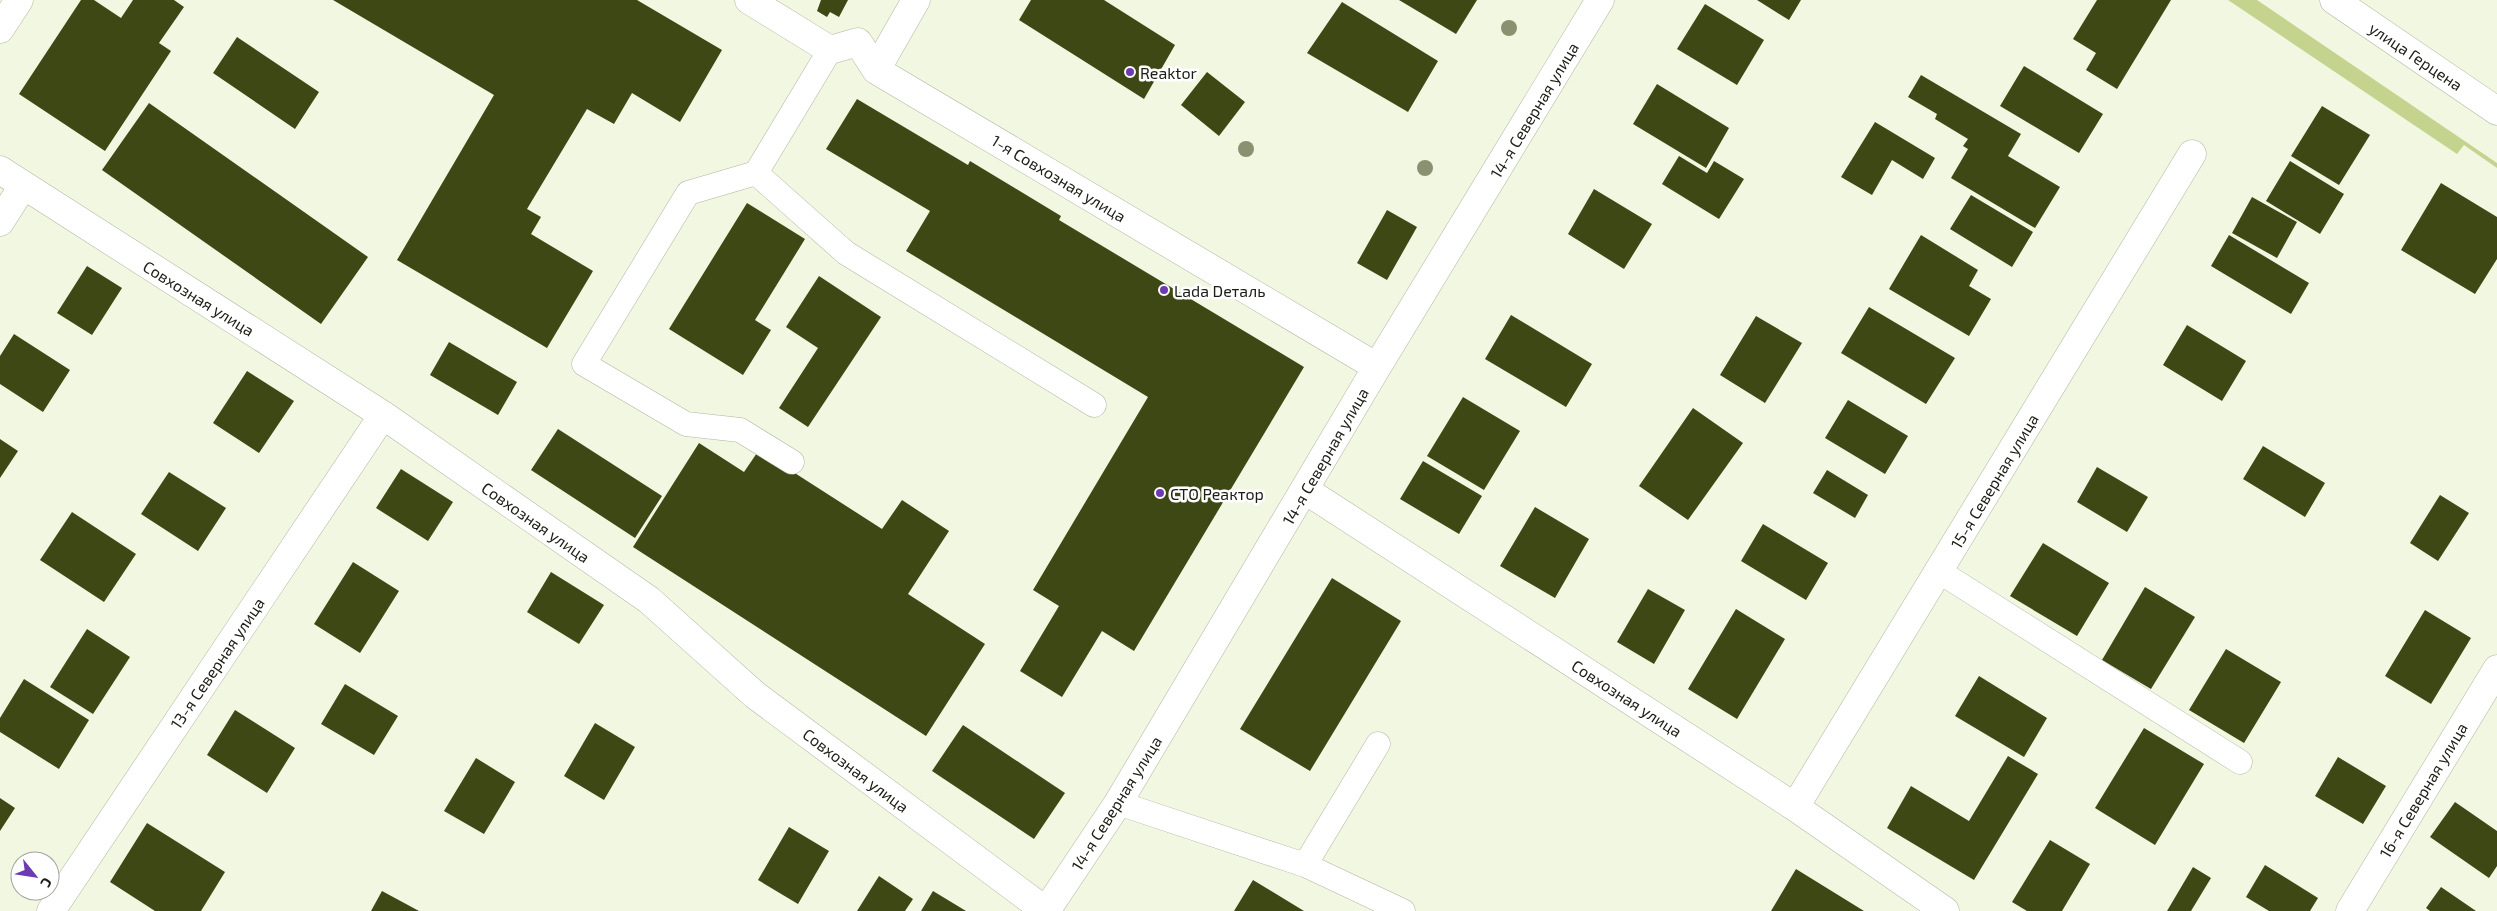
<svg xmlns="http://www.w3.org/2000/svg" width="2497" height="911" font-family="'Exo 2',sans-serif">
<rect width="100%" height="100%" fill="#f1f7e1"/>
<path fill="#c4d48f" d="M2228 0H2257L2497 163V168L2464 145 2457 154Z"/>
<path fill="#3e4814" d="M81 0H94L121 18 133 0H174L184 7 159 43 171 51 105 151 19 94Z
M333 0H637L722 50 680 122 632 93 614 124 587 109 527 209 541 217 531 234 593 271 547 348 397 260 494 95Z
M821 0H848L839 17 830 12 827 17 817 11Z
M1031 0H1104L1175 45 1144 99 1019 20Z
M1399 0H1477L1456 34Z
M1757 0H1801L1789 20Z
M2097 0H2171L2117 89 2086 70 2096 53 2073 39Z
M1342 2 1438 61 1408 112 1307 53Z
M1705 4 1764 40 1737 85 1677 49Z
M237 37 319 92 295 129 213 73Z
M2024 66 2103 114 2079 153 2000 106Z
M1207 72 1245 102 1219 136 1181 105Z
M1921 75 2021 134 2008 156 2060 187 2035 228 1951 178 1968 149 1963 146 1968 139 1935 119 1937 114 1908 97Z
M1657 84 1729 128 1706 168 1633 124Z
M857 99 968 165 970 161 1061 216 1059 220 1304 367 1134 651 1102 631 1062 697 1020 671 1059 606 1033 590 1148 397 906 251 930 211 826 149Z
M149 103 368 257 321 324 102 170Z
M2322 106 2370 135 2339 185 2291 156Z
M1875 122 1935 158 1923 179 1892 160 1872 195 1841 177Z
M1679 156 1707 173 1714 161 1744 179 1719 219 1662 184Z
M2290 161 2344 194 2320 234 2266 201Z
M2441 183 2497 217V259L2475 294 2401 250Z
M1594 189 1652 224 1624 269 1568 234Z
M1971 195 2033 232 2012 267 1950 229Z
M2252 197 2297 222 2277 258 2232 233Z
M747 203 805 239 755 320 771 330 743 375 669 329Z
M1387 210 1417 227 1387 280 1357 263Z
M1921 235 1978 270 1969 286 1991 299 1969 336 1889 289Z
M2229 235 2309 283 2291 314 2211 266Z
M87 266 122 288 92 335 57 313Z
M819 276 881 317 808 427 779 408 818 348 786 327Z
M1869 307 1955 358 1926 404 1841 353Z
M1511 315 1592 364 1566 407 1485 359Z
M1756 316 1802 343 1765 403 1720 375Z
M2187 325 2246 361 2222 401 2163 365Z
M14 334 70 370 43 412 0 384V356Z
M449 342 517 382 498 415 430 375Z
M247 371 294 401 259 453 213 423Z
M1463 397 1520 431 1484 490 1427 456Z
M1848 400 1908 436 1885 474 1825 438Z
M1693 408 1743 443 1688 520 1639 486Z
M558 429 662 496 635 538 531 470Z
M0 439 18 451 0 478Z
M699 443 744 472 759 450 882 529 902 500 949 531 908 594 985 644 926 736 633 547Z
M2263 446 2325 483 2305 517 2243 479Z
M1423 461 1482 496 1459 534 1400 499Z
M2097 467 2148 497 2127 532 2077 502Z
M401 469 453 502 428 541 376 508Z
M1827 470 1868 495 1855 518 1813 493Z
M169 472 226 508 198 551 141 514Z
M2440 495 2469 513 2438 561 2410 543Z
M1535 507 1589 539 1555 598 1500 566Z
M72 512 136 554 104 602 40 560Z
M1763 524 1828 563 1806 600 1741 561Z
M2043 543 2109 583 2077 636 2010 596Z
M353 562 399 591 360 653 314 624Z
M551 572 604 605 579 644 527 612Z
M1332 578 1401 621 1310 771 1240 729Z
M2145 587 2195 617 2151 689 2102 660Z
M1648 589 1685 610 1654 664 1617 642Z
M1736 609 1785 639 1737 719 1688 689Z
M2425 610 2471 638 2431 704 2385 676Z
M87 629 130 657 93 714 50 687Z
M2226 649 2281 682 2244 743 2189 710Z
M1979 676 2047 718 2024 757 1955 716Z
M24 679 89 720 59 769 0 732V718Z
M345 684 398 716 374 755 321 724Z
M235 710 295 748 267 793 207 755Z
M595 723 635 747 604 800 564 776Z
M963 725 1065 793 1034 839 932 771Z
M2144 728 2204 764 2155 845 2095 808Z
M2008 756 2038 774 1974 880 1887 828 1911 786 1969 821Z
M2338 757 2386 786 2363 824 2315 796Z
M476 758 515 782 484 834 444 811Z
M0 798 15 808 0 831Z
M2455 802 2497 831V866L2489 878 2430 837Z
M147 823 225 872 201 911H155L110 882Z
M789 827 829 851 798 904 758 880Z
M2050 840 2090 864 2062 911H2027L2012 902Z
M2265 865 2318 898 2310 911H2269L2246 897Z
M2193 867 2211 878 2191 911H2167Z
M1796 869 1864 911H1771Z
M879 876 913 899 905 911H857Z
M1253 880 1304 911H1234Z
M2441 887 2476 911H2430L2426 908Z
M382 891 419 911H371Z
M933 891 966 911H921Z"/>
<g fill="none" stroke-linecap="round" stroke-linejoin="round">
<g stroke="#b0b6a1" stroke-width="25">
<path id="service" d="M830 50 756 173 846 253 1094 405
M756 173 688 193 584 364 686 424 740 430 792 462
M1940 572 2240 762
M1118 803 1305 865 1403 911
M1305 865 1378 744"/>
</g>
<g stroke="#b0b6a1" stroke-width="29">
<path id="minor" d="M749 0 830 50 858 42 876 70 1377 367
M0 29 19 0
M876 70 916 0
M0 170 383 415 649 600 755 695 1046 911
M0 222 23 186
M1305 490 1795 807 1945 911
M1795 807 2192 154
M51 911 383 415
M1046 911 1118 803 1377 367 1600 0
M2350 911 2497 669"/>
</g>
<g stroke="#b0b6a1" stroke-width="29">
<path id="primary" d="M2334 0 2497 111"/>
</g>
<use href="#service" stroke="#fff" stroke-width="24"/>
<use href="#minor" stroke="#fff" stroke-width="28"/>
<use href="#primary" stroke="#fff" stroke-width="28"/>
</g>
<g fill="#899171">
<circle cx="1509" cy="28" r="8"/>
<circle cx="1246" cy="149" r="8"/>
<circle cx="1425" cy="168" r="8"/>
</g>
<g fill="#6d3ab1" stroke="#fff" stroke-width="2">
<circle cx="1130" cy="72" r="5"/>
<circle cx="1164" cy="290" r="5"/>
<circle cx="1160" cy="493" r="5"/>
</g>
<g text-anchor="middle" dominant-baseline="central" stroke-width="5" stroke-linejoin="round" paint-order="stroke">
<g font-size="16" fill="#1c1e16" stroke="#fff">
<text transform="translate(2416 56) rotate(34)">улица Герцена</text>
<text transform="translate(1534 110) rotate(-59)">14-я Северная улица</text>
<text transform="translate(1059 178) rotate(31)">1-я Совхозная улица</text>
<text transform="translate(199 298) rotate(32)">Совхозная улица</text>
<text transform="translate(1325 456) rotate(-60)">14-я Северная улица</text>
<text transform="translate(1994 481) rotate(-59)">15-я Северная улица</text>
<text transform="translate(536 522) rotate(35)">Совхозная улица</text>
<text transform="translate(217 663) rotate(-56)">13-я Северная улица</text>
<text transform="translate(1627 698) rotate(33)">Совхозная улица</text>
<text transform="translate(856 770) rotate(37)">Совхозная улица</text>
<text transform="translate(2423 790) rotate(-59)">16-я Северная улица</text>
<text transform="translate(1116 803) rotate(-58)">14-я Северная улица</text>
</g>
<g font-size="16" fill="#1c1e16" stroke="#fff" text-anchor="start">
<text x="1140" y="72">Reaktor</text>
<text x="1174" y="290">Lada Dеталь</text>
<text x="1170" y="493">СТО Реактор</text>
</g>
</g>
<g transform="translate(35 876) rotate(120)"><circle r="24" fill="#ffffff" stroke="#a4a5a2"/>
<path d="M0-4L9 19L0 12L-9 19Z" fill="#6d3ab1"/>
<text y="-8" font-size="14" font-weight="bold" text-anchor="middle" fill="#1c1e16">С</text>
</g>
</svg>
